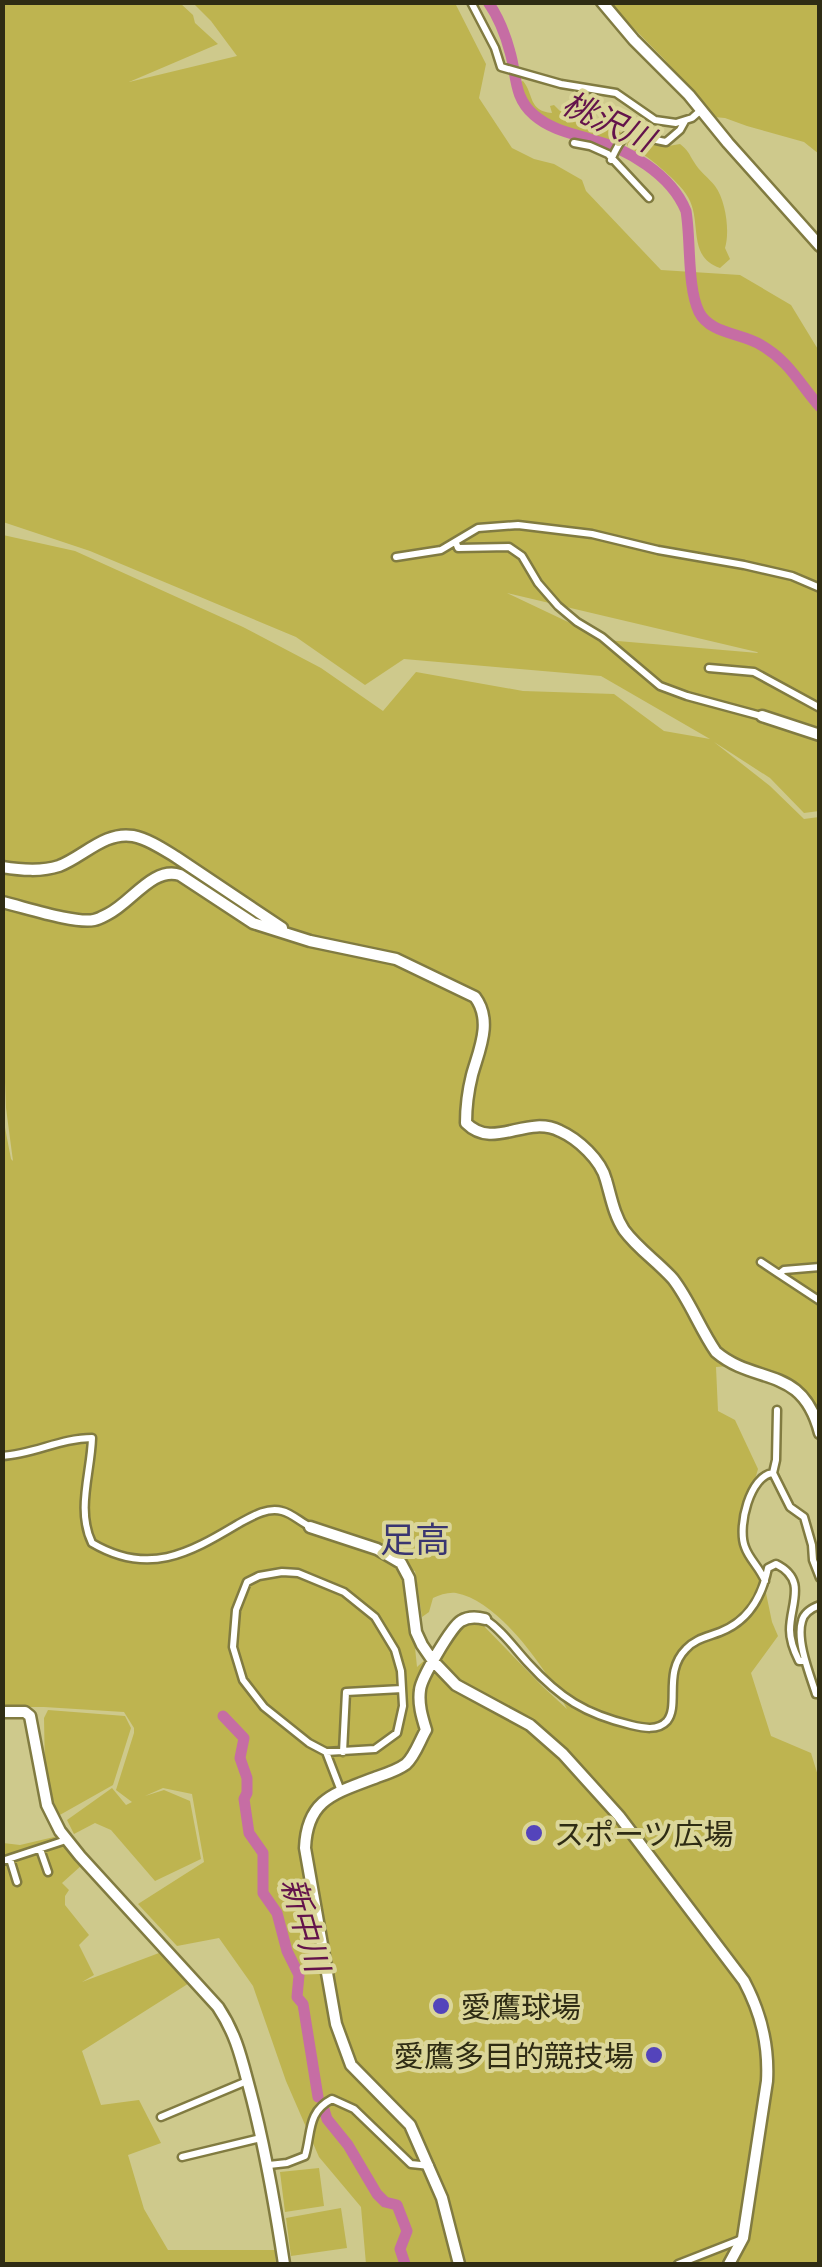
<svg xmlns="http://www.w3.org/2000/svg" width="822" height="2267" font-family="Barlow,'Noto Sans JP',sans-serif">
<rect width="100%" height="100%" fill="#cec98c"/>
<path fill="#beb450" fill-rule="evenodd" d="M3 3H180L193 15 195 23 218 44 129 82 237 56 211 21 193 3H455L486 64 479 98 512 148 534 159 554 164 582 180 586 191 661 270 740 275 791 305 819 351V811L804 813 770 778 714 742 770 786 804 819 819 817V1414L795 1386 730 1366 716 1367 718 1411 735 1420 758 1469 741 1529 745 1549 761 1569 772 1622 778 1636 751 1673 771 1736 811 1753 819 1779V2264H366L361 2207 319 2157 286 2081 253 1986 219 1938 177 1946 138 1904 204 1862 192 1794 163 1788 145 1796 164 1790 190 1801 201 1859 155 1881 111 1830 95 1823 74 1834 67 1820 112 1788 126 1805 132 1802 116 1790 134 1733V1728L124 1712 44 1707H3L2 1112 11 1159 13 1161 6 1108 5 1082 2 1084 3 535 75 551 243 627 321 668 383 711 416 672 523 691 614 694 664 731 710 739 601 676 404 659 365 685 296 637 90 551 3 522ZM507 593 757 652 758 653 606 640ZM407 1569 415 1571 422 1617 429 1612 433 1598C440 1595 448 1592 456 1593 500 1601 548 1672 567 1709L542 1686 480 1622 462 1626 417 1667Z
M609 3H819V154L804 142 747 126 725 118 714 117 665 60Z
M523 81C534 94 528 111 552 113L550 106 554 105 560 111C576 111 578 114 590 121 600 127 612 128 622 133L616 143C592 137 540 126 527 105 523 98 521 89 520 82Z
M638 138 663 147 680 144C688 150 689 154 694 162 699 171 709 178 715 186 726 201 730 232 725 248L730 259 720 268C685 256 704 219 686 194 680 184 657 164 647 157 639 152 634 152 627 145L629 139Z
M48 1710 125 1716 131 1728 113 1785 58 1816 45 1771 44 1718Z
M54 1837 65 1842 82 1865 62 1883 69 1890 65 1896V1905L89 1935 79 1945 94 1975 82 1982 167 1950 194 1980 82 2051 101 2105 139 2100 161 2143 128 2155 144 2209 168 2250H275L276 2264H3V1843L20 1845Z
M319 2168 324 2206 285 2212 280 2172Z
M341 2208 347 2248 291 2256 286 2218Z"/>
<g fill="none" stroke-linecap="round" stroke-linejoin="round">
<path stroke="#c66da4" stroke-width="11" d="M488 2C499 18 505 33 510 52 517 75 513 97 534 115 550 129 570 133 590 139 628 149 671 174 686 211 691 240 687 287 699 312 710 334 742 333 761 345 789 361 799 383 820 407
M223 1716 244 1738 240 1758 247 1778V1793L244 1799 249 1833 263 1853V1893L277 1913 287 1951 299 1975 297 1997 303 2004 318 2097
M323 2106 327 2119 348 2145 377 2194 385 2202 397 2205 407 2231 400 2249 405 2264"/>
<g stroke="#817b41" stroke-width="11">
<path id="street" d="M471 2 495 48 501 67 561 84 616 93 655 120 676 123 692 118 701 110
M574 143 590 146 608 154 649 198
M611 160C629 119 633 137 666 142L680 130 685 121
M456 543 458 548 509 547 522 556 538 583 558 606 577 622 602 637 660 686 687 696 761 716
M396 557 441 550 478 528 518 525 592 534 658 550 744 565 792 576 820 588
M709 668 754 672 820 708
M761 1262 779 1274
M820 1267 784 1270 779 1274 820 1301
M777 1410 776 1460 773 1473 790 1507 804 1517 812 1545 813 1560 820 1578
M2 1456C34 1454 61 1438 92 1438 91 1473 76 1510 92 1543 148 1576 188 1554 238 1524 251 1517 266 1507 282 1511 291 1513 301 1522 309 1526
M765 1581C760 1568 749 1559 745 1547 737 1527 750 1475 773 1473
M820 1605C812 1608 804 1612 802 1621 796 1641 810 1675 816 1694H820
M485 1619C502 1630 514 1648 528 1663 560 1698 585 1714 631 1725 643 1728 658 1731 667 1721 680 1705 663 1672 686 1649 695 1639 707 1637 720 1632 749 1621 762 1597 768 1568L776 1564C808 1580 790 1604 790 1630 790 1641 794 1651 799 1661H804
M326 1752 375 1749 397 1733 403 1706 401 1671 395 1650 375 1617 344 1592 298 1573 282 1572 259 1576 247 1582 236 1610 233 1647 243 1680 264 1707 309 1743 326 1752 341 1791
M343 1752 346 1692 402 1689
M40 1849 48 1872
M10 1859 17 1882
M2 1861 66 1840
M161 2117 247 2081
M182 2157 261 2138
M269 2165 287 2163 305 2156C312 2132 307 2112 332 2099L354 2109 411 2164 430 2166
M678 2264 742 2239"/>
</g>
<g stroke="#817b41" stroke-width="15">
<path id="secondary" d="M602 2 634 40 689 95 728 143 820 246
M762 716 820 735
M2 867C21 870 41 872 59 866 83 857 105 831 133 836 148 839 163 849 176 857L282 928
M2 902C24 907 75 924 94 920 99 919 104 916 108 914 131 903 153 866 180 875L253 923 310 941 396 959 475 997C493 1021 479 1050 472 1075 468 1091 466 1107 466 1123 494 1151 526 1114 560 1131 578 1139 601 1160 606 1180 611 1197 614 1215 624 1230 638 1249 658 1262 673 1279 690 1301 700 1329 716 1352 756 1386 802 1364 820 1433
M310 1527 377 1549 401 1563 409 1578 416 1632 422 1645 433 1661 456 1685 530 1725 563 1754 619 1816 744 1981C761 2013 769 2044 767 2081L743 2238 729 2264
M2 1712H25L30 1716 47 1805 60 1831 80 1856 218 2007C236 2034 241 2057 249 2087 265 2146 275 2205 284 2264
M459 2264 442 2198 410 2125 351 2065 336 2024 305 1848C307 1798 336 1793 377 1777 386 1774 398 1770 406 1764 415 1756 420 1740 426 1730 422 1717 418 1704 420 1690 421 1678 452 1626 461 1621 469 1616 477 1617 485 1619"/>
</g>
<use href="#street" stroke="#fff" stroke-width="6"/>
<use href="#secondary" stroke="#fff" stroke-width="10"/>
</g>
<g fill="#5444bb" stroke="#dbd699" stroke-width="4">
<circle cx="534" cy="1833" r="10"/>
<circle cx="441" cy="2006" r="10"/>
<circle cx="654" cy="2055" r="10"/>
</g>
<g text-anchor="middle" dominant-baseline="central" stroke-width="8" stroke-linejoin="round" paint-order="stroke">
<g font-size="30" fill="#2f2c14" stroke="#dbd699" text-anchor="start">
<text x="554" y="1833">スポーツ広場</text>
<text x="461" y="2006">愛鷹球場</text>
<text x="634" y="2055" text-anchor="end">愛鷹多目的競技場</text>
</g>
<g font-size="32" font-style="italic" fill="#63134b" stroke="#dbd699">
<text transform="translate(609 120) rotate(25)">桃沢川</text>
<text transform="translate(307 1924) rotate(74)">新中川</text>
</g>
<g font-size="35" fill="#393571" stroke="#dbd699">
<text x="415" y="1538">足高</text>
</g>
</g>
<rect width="822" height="2267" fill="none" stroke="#2f2c14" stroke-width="10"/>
</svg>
